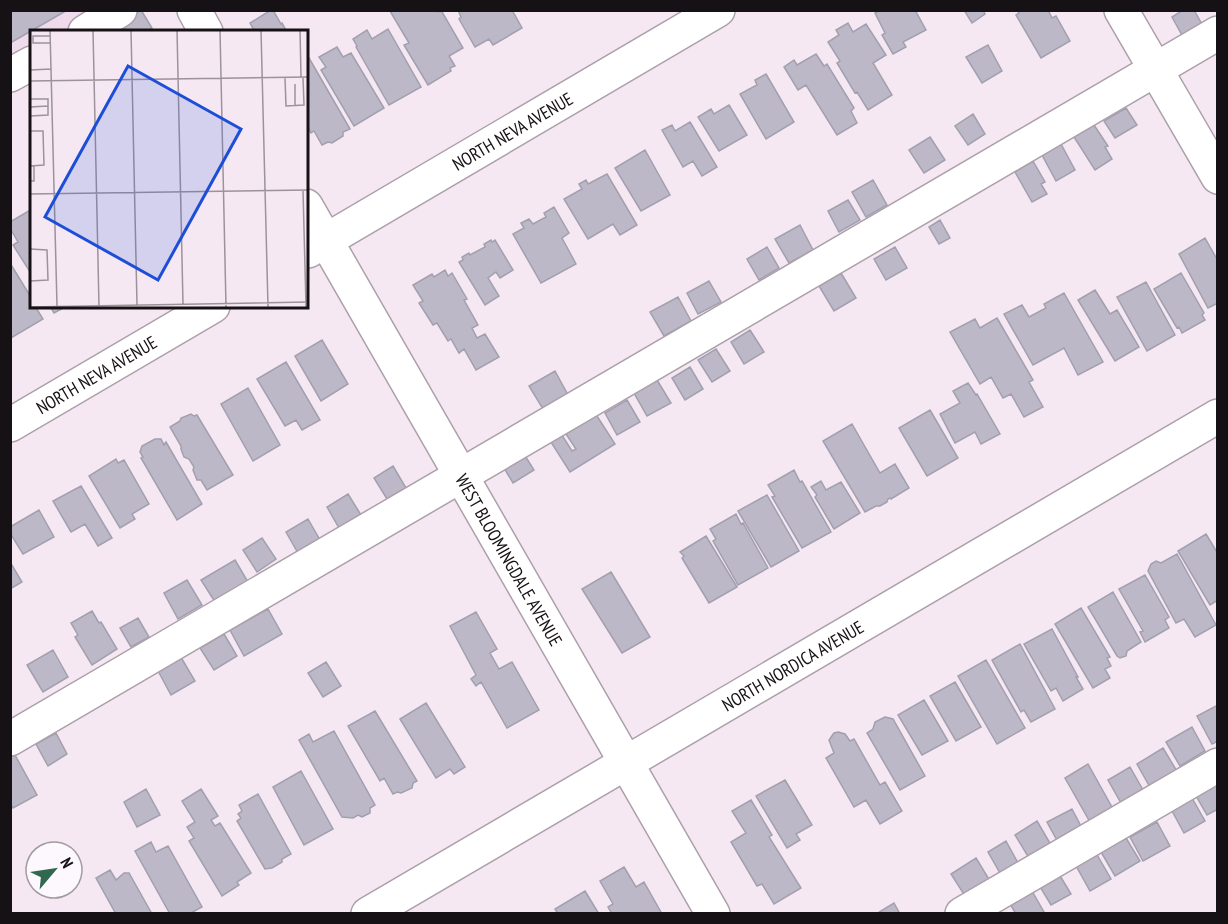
<svg xmlns="http://www.w3.org/2000/svg" width="1228" height="924" font-family="'PT Sans Narrow',sans-serif">
<rect width="100%" height="100%" fill="#f5e8f3"/>
<path fill="#efdbec" d="M10 11H105L69 31 32 32 31 54 11 67Z"/>
<path fill="#bcb8c7" stroke="#a29fae" stroke-width="1.5" d="M10 10H64V12L12 42 10 39Z
M141 10 152 28 145 32H111L109 28Z
M271 10H273L281 24 282 23 287 32H255L250 23Z
M391 10H437L438 12 441 10 463 48 449 56 455 66 450 68 451 71 428 85 404 45 409 43 390 11Z
M458 10H512L522 28 493 45 489 39 475 47 459 19 461 17Z
M880 10H915L926 30 903 42 906 47 893 54 882 35 885 33 875 13Z
M964 10H983L985 14 972 23Z
M1017 10H1048L1052 18 1056 16 1070 41 1041 58 1016 15 1019 13Z
M1183 10H1194L1203 26 1183 37 1172 17Z
M848 23 853 32 866 24 886 55 873 63 892 95 868 110 857 92 855 93 837 63 840 61 828 42 839 35 836 30Z
M388 29 421 87 389 105 356 47 357 46 353 39 367 30 372 39Z
M988 45 1002 71 982 83 966 57Z
M337 47 343 57 351 53 384 108 354 126 321 70 326 67 319 57Z
M816 54 824 66 827 64 854 108 851 111 857 123 837 135 806 85 798 90 784 67 794 60 797 65Z
M309 58 350 129 343 132V136L332 143 328 142 322 145 314 131 311 133 306 125V60Z
M766 74 794 122 766 139 740 94 757 85 755 80Z
M729 105 747 135 719 151 698 117 711 109 714 114Z
M1126 108 1137 125 1115 138 1104 121Z
M973 114 985 134 968 145 955 126Z
M690 122 717 167 702 176 693 161 683 167 662 130 672 125 675 131Z
M1094 125 1108 146 1105 147 1112 159 1095 170 1074 137Z
M930 137 945 160 924 173 909 150Z
M1061 144 1075 170 1056 181 1042 155Z
M645 150 670 195 641 211 615 168Z
M1033 161 1045 182 1041 184 1047 194 1032 202 1015 172Z
M607 174 637 225 620 235 613 224 588 239 564 199 582 189 579 184 586 180 588 184Z
M873 180 887 205 866 217 852 192Z
M848 200 860 220 839 232 828 211Z
M554 207 569 233 562 238 576 264 541 283 513 234 524 228 521 223 529 219 533 224 546 217 544 213Z
M32 209V275L13 245 18 242 10 228V222Z
M940 220 950 238 939 244 929 227Z
M800 225 813 250 789 263 775 239Z
M1205 238 1218 261V303L1208 308 1179 254Z
M491 240 492 242 495 240 513 270 500 278 496 272 488 278 499 296 485 305 459 262 463 260 462 257 469 253 470 255 485 247 484 244Z
M767 247 779 268 759 280 747 259Z
M895 247 907 268 886 280 874 259Z
M10 263 32 299V306H35L43 319 11 338Z
M445 270 448 276 452 273 467 299 464 300 478 325 472 328 477 338 485 334 499 357 476 370 464 349 459 353 451 339 448 341 437 323 433 325 419 303 423 301 413 285 432 274 434 277Z
M841 273 856 298 834 311 819 286Z
M1181 273 1204 313 1202 315 1205 320 1182 333 1179 327 1177 328 1154 289Z
M709 281 721 302 698 314 687 293Z
M1146 282 1175 335 1147 351 1117 297Z
M1095 290 1110 314 1117 310 1139 347 1115 361 1078 300Z
M1064 293 1103 362 1078 375 1064 348 1033 365 1004 314 1022 305 1029 317 1046 308 1044 304Z
M678 297 691 321 664 336 650 312Z
M50 306H67L54 313Z
M997 318 1033 380 1029 382 1043 407 1024 417 1011 394 1003 398 991 377 980 384 950 332 975 319 980 328Z
M750 330 764 352 744 364 731 342Z
M322 340 348 384 321 401 295 356Z
M716 349 730 371 712 382 698 360Z
M286 362 320 420 302 430 296 420 285 426 257 379Z
M690 367 703 389 685 400 672 378Z
M555 371 568 395 543 409 529 386Z
M657 380 671 403 647 416 634 393Z
M968 383 976 395 977 394 1000 434 981 444 975 432 955 443 940 414 960 403 953 391Z
M248 388 280 445 253 461 221 404Z
M627 400 640 422 617 435 605 413Z
M930 410 958 458 927 476 899 428Z
M595 413 615 444 570 472 549 439 560 432 572 451 576 449 564 431Z
M191 414 194 416 197 415 233 475 207 490 201 480H197L193 470 194 467 189 459 184 457 181 449V446L170 427 180 421 181 418Z
M852 424 880 473 895 464 909 488 891 499 890 498 888 499 887 502 880 506H876L865 512 823 441Z
M155 439H161L164 445 166 442 202 504 177 520 141 458 143 457 140 452 142 446Z
M522 451 534 470 513 483 501 463Z
M116 459 118 463 124 460 149 504 132 514 135 519 120 528 89 476Z
M393 466 406 488 387 499 374 478Z
M794 470 800 482 802 481 831 532 802 548 772 497 775 496 768 485Z
M821 481 826 490 841 482 860 513 834 529 815 497 817 495 811 487Z
M81 486 112 538 98 546 85 524 71 532 53 501Z
M348 494 361 515 339 528 327 507Z
M767 495 799 551 771 567 738 511Z
M39 510 54 537 23 554 10 533V527Z
M736 514 741 524 743 523 768 568 738 585 713 541 716 539 710 529Z
M308 519 320 540 298 553 286 532Z
M1206 534 1218 554V600L1210 605 1178 551Z
M706 536 737 587 709 603 682 558 684 556 680 552Z
M262 538 276 559 257 572 243 550Z
M1177 554 1216 625 1195 637 1184 619 1176 623 1148 571 1151 564 1156 561 1161 563Z
M235 560 248 582 215 602 201 580Z
M10 562 22 582 10 589Z
M611 572 650 637 622 653 582 589Z
M1145 575 1169 617 1165 620 1169 628 1145 642 1140 632 1143 631 1119 589Z
M187 580 202 605 178 619 164 593Z
M1113 592 1141 642 1127 651 1126 656 1120 658 1117 656 1088 607Z
M1081 608 1110 657 1107 658 1111 666 1105 669 1110 678 1093 688 1055 624Z
M268 609 282 634 244 656 230 630Z
M92 611 99 623 101 622 117 649 92 665 75 637 78 635 71 623Z
M476 612 497 649 490 653 499 669 512 662 539 710 507 728 481 682 476 686 471 679 476 675 450 626Z
M138 618 149 637 131 647 120 628Z
M1052 629 1078 677H1076L1083 689 1063 701 1056 688 1051 691 1024 644Z
M224 634 237 656 214 670 200 648Z
M1020 644 1055 709 1031 722 1024 710 1021 712 992 660Z
M53 650 68 677 43 692 27 665Z
M179 654 195 681 171 695 157 669Z
M986 660 1025 728 997 744 958 676Z
M326 662 341 686 323 697 308 673Z
M955 682 981 727 956 741 930 696Z
M924 700 948 741 922 755 898 715Z
M426 703 465 767 454 774 450 769 436 778 400 719Z
M1218 705V741L1212 744 1197 716Z
M375 711 417 781 413 783 412 788 401 793 397 792 393 794 384 778 380 781 348 726Z
M885 717 893 719 925 776 900 790 867 733 873 729 875 722Z
M1192 727 1205 751 1180 766 1166 742Z
M334 731 375 805 370 808V813L362 817 358 815 353 818 342 817 299 740 309 734 313 742Z
M838 732 845 734 850 741 854 739 880 785 885 782 902 811 880 824 866 800 854 807 826 758 834 753 829 740 834 733Z
M56 733 67 754 48 766 36 744Z
M1163 748 1178 773 1151 789 1137 764Z
M15 755 37 795 13 808 10 803V757Z
M1088 764 1113 809 1090 822 1065 778Z
M1130 767 1143 790 1121 803 1108 780Z
M301 771 333 829 304 845 273 787Z
M785 780 812 825 796 834 800 840 787 848 756 796Z
M1218 784V809L1207 815 1195 794Z
M146 789 160 815 137 827 124 802Z
M201 789 218 816 211 820 215 826 220 823 251 873 237 882 239 885 222 896 189 841 194 838 187 827 195 822 182 801Z
M258 794 291 854 282 859V862L272 868 265 869 237 821 241 818 238 814 242 811 239 805Z
M1192 798 1205 821 1184 833 1171 809Z
M751 800 772 835 769 837 801 888 774 904 762 884 757 886 731 842 746 833 732 811Z
M1072 809 1083 830 1059 844 1047 822Z
M1037 821 1051 845 1029 858 1015 835Z
M1157 822 1170 846 1143 861 1130 837Z
M1126 838 1140 861 1115 876 1101 852Z
M1006 841 1018 863 1000 873 988 852Z
M151 842 156 852 168 846 202 907 189 914H170L135 851Z
M1096 853 1111 879 1090 891 1075 864Z
M976 858 990 881 965 896 951 874Z
M624 867 636 887 644 882 662 914H612L608 907 613 904 600 881Z
M110 870 116 880 124 873H129L152 914H116L96 878Z
M1059 874 1071 894 1051 905 1039 885Z
M585 891 599 914H558L555 909Z
M1032 891 1044 912 1041 914H1016L1010 904Z
M894 903 900 914H876Z"/>
<g fill="none" stroke-linecap="round" stroke-linejoin="round">
<g stroke="#aca0ab" stroke-width="36">
<g id="minor">
<path d="M194 10 206 32"/>
<path d="M1121 10 1218 177"/>
<path d="M85 32 120 10"/>
<path d="M10 75 32 63"/>
<path id="s1" d="M306 206 713 914"/>
<path id="s2" d="M308 251 718 10"/>
<path id="s3" d="M10 425 213 306"/>
<path d="M10 739 1218 33"/>
<path id="s4" d="M368 914 1218 416"/>
<path d="M962 914 1218 765"/>
</g>
</g>
<use href="#minor" stroke="#fff" stroke-width="33"/>
</g>
<g text-anchor="middle" dominant-baseline="central" stroke-width="6" stroke-linejoin="round" paint-order="stroke">
<g font-size="18" fill="#161115" stroke="#fdf8fd">
<text stroke="none"><textPath href="#s2" startOffset="237">NORTH NEVA AVENUE</textPath></text>
<text stroke="none"><textPath href="#s3" startOffset="100">NORTH NEVA AVENUE</textPath></text>
<text stroke="none"><textPath href="#s1" startOffset="408">WEST BLOOMINGDALE AVENUE</textPath></text>
<text stroke="none"><textPath href="#s4" startOffset="492">NORTH NORDICA AVENUE</textPath></text>
</g>
</g>
<g transform="translate(30 30)">
<rect width="278" height="278" fill="#f5e8f3"/>
<path fill="none" stroke="#9c929a" stroke-width="1.5" d="M20 0 27 276M63 0 69 277M101 0 107 275M147 0 153 274M190 0 196 277M231 0 238 277M270 0 271 47M20 6H3V13H20M0 40 21 39M255 48 256 76 274 75 273 47M0 51 278 47M265 54V76M0 69H18V85L0 86M0 77 18 76M0 101H13L14 135 0 136M0 151H4V136M273 160 276 277M0 164 278 160M0 219 17 220 18 250 0 251M0 277 278 272"/>
<path fill="#1d4ed8" fill-opacity="0.15" stroke="#1d4ed8" stroke-width="3" d="M98 36 211 99 128 250 15 187Z"/>
<rect width="278" height="278" fill="none" stroke="#161115" stroke-width="3"/>
</g>
<rect width="1228" height="924" fill="none" stroke="#161115" stroke-width="24"/>
<g transform="translate(54 870) rotate(61)"><circle r="28" fill="#fdf8fd" stroke="#a19ca0" stroke-width="1.5"/>
<path d="M0-4.5L10 22L0 15L-10 22Z" fill="#316950"/>
<text y="-9" font-size="16" font-weight="bold" text-anchor="middle" fill="#161115">N</text>
</g>
</svg>
